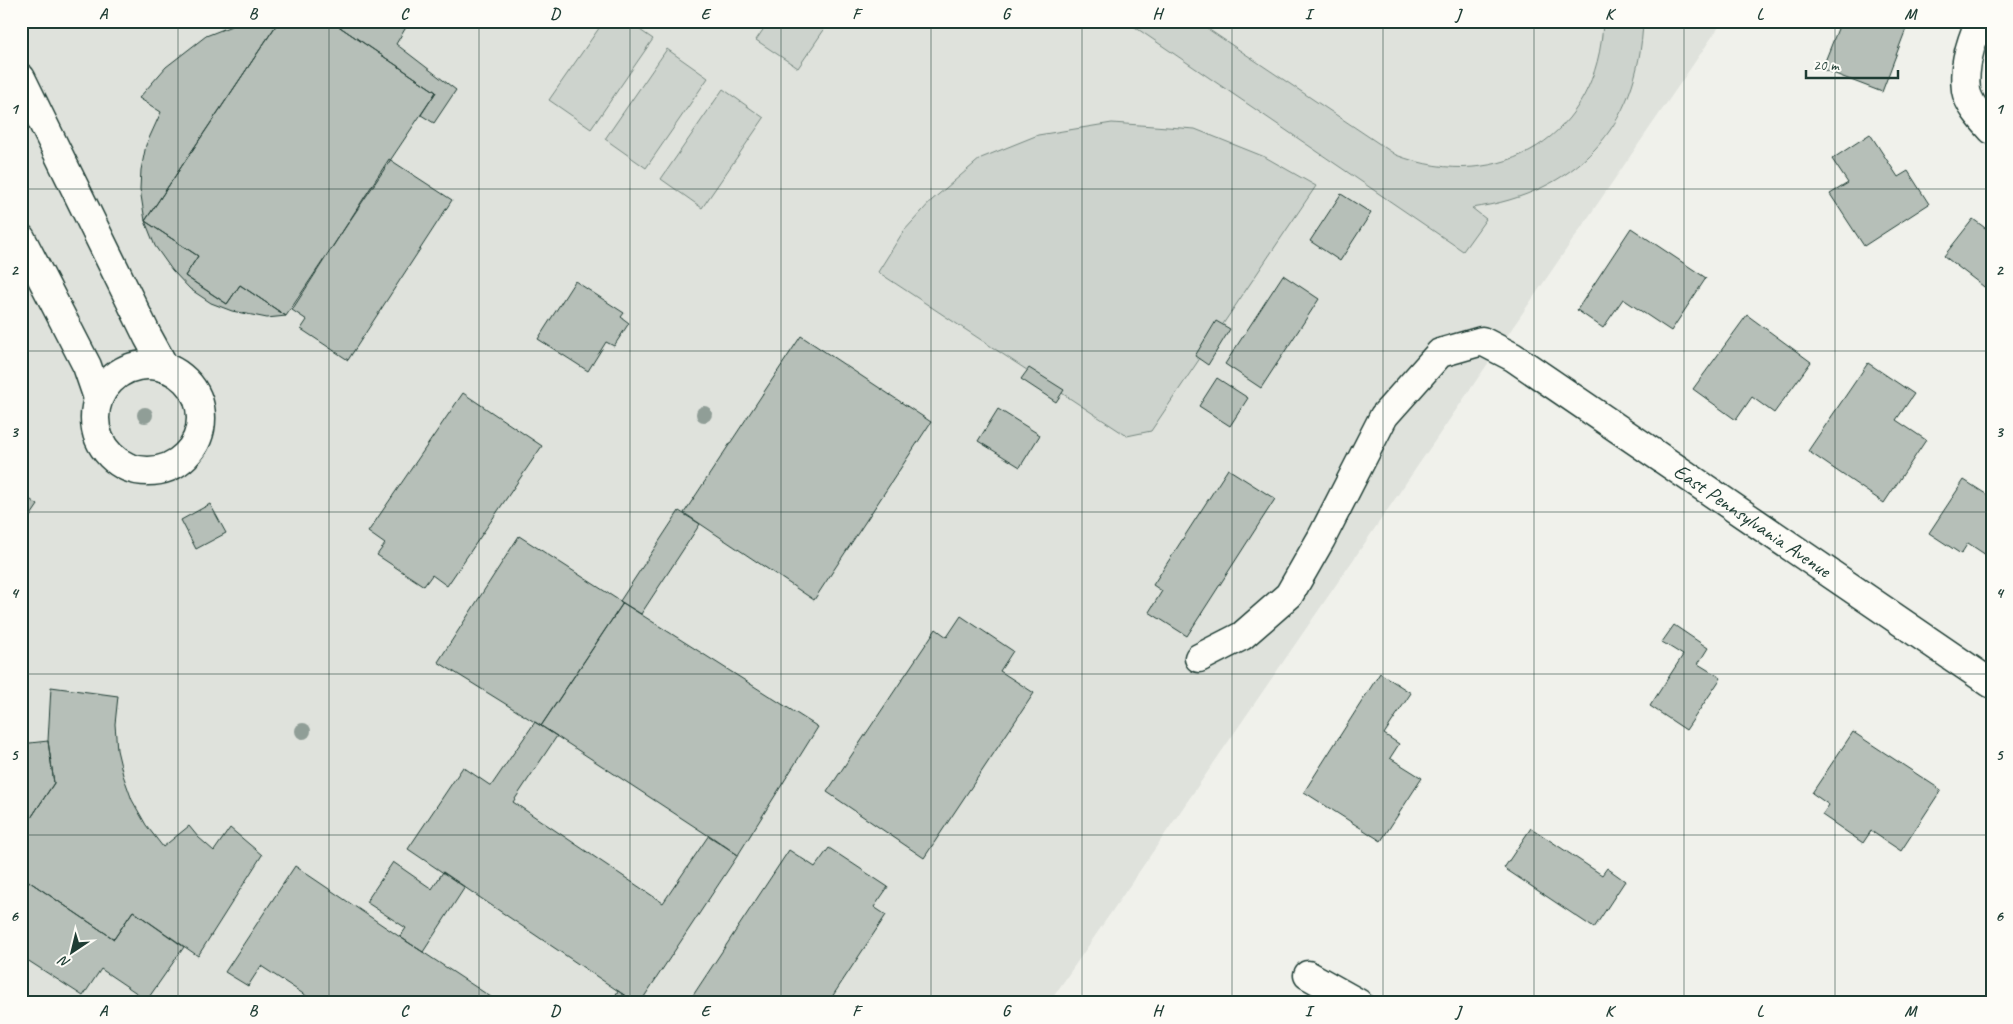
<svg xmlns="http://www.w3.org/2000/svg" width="2013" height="1024" font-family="Caveat,sans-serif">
<rect width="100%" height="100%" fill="#f0f1eb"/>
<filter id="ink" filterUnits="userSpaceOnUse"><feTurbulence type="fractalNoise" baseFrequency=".02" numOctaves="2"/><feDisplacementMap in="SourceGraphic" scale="10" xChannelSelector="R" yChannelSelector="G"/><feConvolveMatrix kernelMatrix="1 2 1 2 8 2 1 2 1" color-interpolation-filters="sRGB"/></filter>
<g filter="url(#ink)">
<path fill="#dfe2dc" d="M21 21H1723L1049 1003H21Z"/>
<path fill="#cdd3cd" stroke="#768880" d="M604 21H627L653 39 591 129 549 100Z
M769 21H830L798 68 756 40Z
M1126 21H1196L1396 155C1501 195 1599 136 1603 21H1643C1639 128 1576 193 1472 208L1486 219 1463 251Z
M667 49 708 78 646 168 605 139Z
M723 89 764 118 702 208 661 179Z
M1112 123 1195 129 1265 157 1316 186 1151 431 1127 436 878 272 903 232 932 200 981 158 1038 135Z"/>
<path fill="#b6bfb8" stroke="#1f3d34" d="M249 21H279L145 221 140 189 141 170 146 145 161 112 139 98 166 67 206 36 234 25Z
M279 21H331L436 92 286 316 240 285 227 304 185 276 198 256 145 221Z
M331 21H404L408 24 396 44 456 90 434 123 421 115 436 92Z
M1841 21H1909L1882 92 1822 69Z
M1870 134 1898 177 1908 171 1929 204 1864 246 1830 194 1848 183 1832 159Z
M389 159 452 200 348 360 301 329 307 320 292 310Z
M1341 194 1371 213 1340 261 1310 241Z
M1973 219 1992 233V293L1944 256Z
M145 221 198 256 185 276 227 304 240 285 286 316 267 318 232 311 211 303 190 289 172 270 155 246Z
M1631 228 1706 278 1671 331 1623 299 1603 328 1577 310Z
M1283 275 1319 299 1261 388 1225 364Z
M575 281 624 313 621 317 629 323 614 346 606 342 588 371 538 339Z
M1747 315 1811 362 1774 413 1752 397 1736 420 1693 389Z
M1216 321 1230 329 1208 365 1195 356Z
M801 336 931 422 814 600 684 513Z
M1868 363 1914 394 1896 420 1926 440 1884 503 1808 451Z
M1029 368 1064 390 1056 402 1021 379Z
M1217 378 1248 398 1230 426 1199 406Z
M463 393 542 446 447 586 432 575 424 586 377 555 385 544 368 532Z
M998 409 1040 435 1020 467 978 441Z
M1228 469 1275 499 1187 636 1149 612 1162 591 1153 585Z
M1964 480 1989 496 1992 492V559L1968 543 1961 554 1929 533Z
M21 493 38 505 21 530Z
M210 504 226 533 196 549 181 520Z
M679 511 700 524 641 614 620 601Z
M519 536 623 603 541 726 438 662Z
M623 603 818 727 738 855 541 726Z
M961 616 1013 651 1000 671 1034 693 924 858 827 792 936 629 947 637Z
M1674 625 1708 648 1698 664 1721 678 1686 730 1650 706 1683 655 1662 642Z
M1380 673 1411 693 1384 734 1399 744 1390 758 1422 778 1381 841 1304 792Z
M51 687 118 696 115 724 117 750 123 775 132 800 146 825 163 847 189 826 198 837 214 851 230 828 262 855 198 956 133 911 114 939 21 876V833L54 783 48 741Z
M535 722 557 736 513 802 663 903 709 835 738 855 640 1003H636L408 849 463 767 491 786Z
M1853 732 1941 790 1901 851 1871 831 1863 843 1822 815 1829 805 1812 793Z
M48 741 54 783 21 833V744Z
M1531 828 1602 875 1607 868 1625 881 1594 928 1504 868Z
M829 848 888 887 874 907 886 915 828 1003H688L789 850 815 867Z
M393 862 432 889 443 872 465 887 423 952 400 937 406 928 366 902Z
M295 866 400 937 500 1003H317L261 966 248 986 225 972Z
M21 876 114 939 133 911 184 947 147 1000 101 969 83 996 21 956Z
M618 991 636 1003H611Z
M1739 998 1746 1003H1735Z"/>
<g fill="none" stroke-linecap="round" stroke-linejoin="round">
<g stroke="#1f3d34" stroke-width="31">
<g id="minor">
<path d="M1980 21C1971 41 1963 68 1966 90 1968 104 1983 120 1992 130"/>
<path d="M21 78 148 337 165 368"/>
<path d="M21 238 87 366 98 398"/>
<circle cx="148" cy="418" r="53"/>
<path id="s1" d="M1199 658 1242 636 1289 595 1321 539 1384 416 1440 353 1482 341 1513 357 1992 684"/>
<path d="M1308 975 1358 1003"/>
</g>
</g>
<use href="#minor" stroke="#fdfcf7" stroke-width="28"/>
</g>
<g fill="#909e97">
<circle cx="704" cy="414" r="8"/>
<circle cx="145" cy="415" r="8"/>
<circle cx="303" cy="731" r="8"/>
</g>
</g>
<path fill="none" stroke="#1f3d34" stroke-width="1" stroke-opacity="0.55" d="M178 21V1003M329 21V1003M479 21V1003M630 21V1003M781 21V1003M931 21V1003M1082 21V1003M1232 21V1003M1383 21V1003M1534 21V1003M1684 21V1003M1835 21V1003M21 189H1992M21 351H1992M21 512H1992M21 674H1992M21 835H1992"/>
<g text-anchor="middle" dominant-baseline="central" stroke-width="4" stroke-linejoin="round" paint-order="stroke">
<g font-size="21" fill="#1f3d34" stroke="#fdfcf7">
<text stroke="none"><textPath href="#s1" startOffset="766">East Pennsylvania Avenue</textPath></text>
</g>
</g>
<rect width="2013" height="1024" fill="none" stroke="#fdfcf7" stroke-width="55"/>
<g transform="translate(72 952) rotate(215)" stroke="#fdfcf7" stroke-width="4" paint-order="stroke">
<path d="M0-4L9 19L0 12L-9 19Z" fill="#1f3d34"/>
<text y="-8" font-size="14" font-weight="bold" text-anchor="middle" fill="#1f3d34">N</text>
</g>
<path d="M1806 70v8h92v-8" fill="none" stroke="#1f3d34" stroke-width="2.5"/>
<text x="1813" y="70" font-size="15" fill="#1f3d34" stroke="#fdfcf7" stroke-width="4" paint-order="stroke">20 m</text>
<rect x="28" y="28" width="1958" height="968" fill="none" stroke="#1f3d34" stroke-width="2"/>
<g font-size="16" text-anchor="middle" font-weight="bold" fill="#1f3d34">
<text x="103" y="19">A</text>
<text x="253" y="19">B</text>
<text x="404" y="19">C</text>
<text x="555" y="19">D</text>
<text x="705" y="19">E</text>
<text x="856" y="19">F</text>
<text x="1006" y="19">G</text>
<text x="1157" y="19">H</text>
<text x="1308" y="19">I</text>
<text x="1458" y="19">J</text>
<text x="1609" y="19">K</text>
<text x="1760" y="19">L</text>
<text x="1910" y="19">M</text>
<text x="14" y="114">1</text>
<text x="1999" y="114">1</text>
<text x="14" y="275">2</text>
<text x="1999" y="275">2</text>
<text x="14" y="437">3</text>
<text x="1999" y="437">3</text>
<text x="14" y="598">4</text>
<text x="1999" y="598">4</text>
<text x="14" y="760">5</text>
<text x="1999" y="760">5</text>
<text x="14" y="921">6</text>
<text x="1999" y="921">6</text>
<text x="103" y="1016">A</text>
<text x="253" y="1016">B</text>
<text x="404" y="1016">C</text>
<text x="555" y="1016">D</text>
<text x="705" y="1016">E</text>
<text x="856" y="1016">F</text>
<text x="1006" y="1016">G</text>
<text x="1157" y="1016">H</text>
<text x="1308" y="1016">I</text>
<text x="1458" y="1016">J</text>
<text x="1609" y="1016">K</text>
<text x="1760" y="1016">L</text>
<text x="1910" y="1016">M</text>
</g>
</svg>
